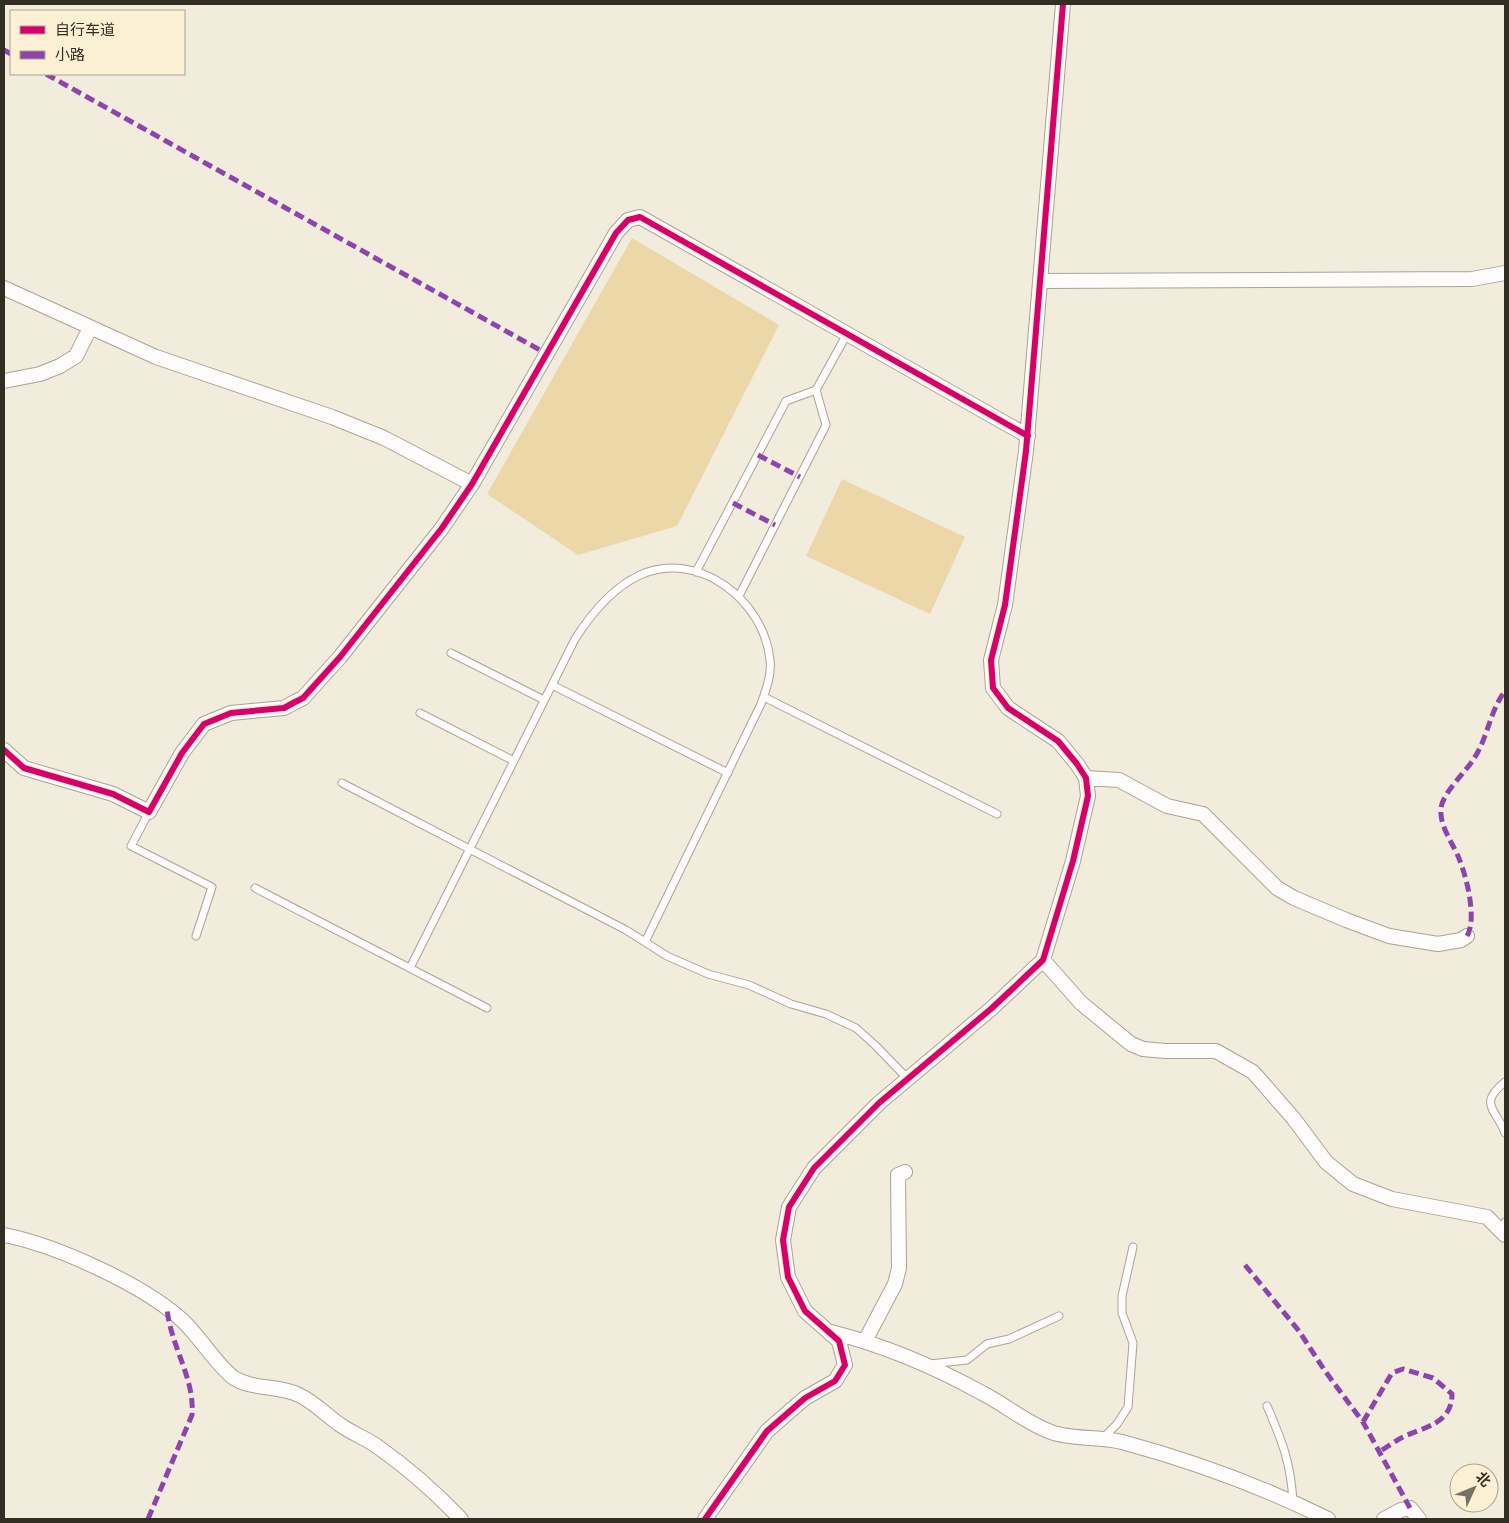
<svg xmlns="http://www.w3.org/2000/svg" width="1509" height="1523" font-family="'Roboto Condensed','Noto Sans SC',sans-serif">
<rect width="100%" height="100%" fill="#f2ecdd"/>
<path fill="#ecd7a9" d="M632 238 779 325 677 526 578 555 487 494Z
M842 479 965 537 930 614 806 556Z"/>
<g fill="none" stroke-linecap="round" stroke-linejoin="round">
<g stroke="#a8a398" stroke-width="9">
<path id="lane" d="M696 572 786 401 816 390 847 334
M739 596 826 425 816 390
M451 653 544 700
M552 685 728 773
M764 697 997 814
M420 713 514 761
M342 783 626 930 667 956 708 974 749 985 791 1004 826 1014 856 1028 876 1046 908 1079
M149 812 131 846 212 887 196 936
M255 888 487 1008
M410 968 575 639C591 614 612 588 640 575 698 549 764 600 770 660 772 674 766 690 761 704L645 942
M1505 1082C1477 1104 1497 1110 1505 1133
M1502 1232 1505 1222
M930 1364 967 1360 987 1344 1009 1339 1059 1316
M1267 1406C1282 1441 1291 1463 1293 1502
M1102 1439 1117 1424 1128 1407 1133 1343 1122 1313V1296L1133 1247"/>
</g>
<g stroke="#a8a398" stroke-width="16">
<path id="street" d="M1041 281 1472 279 1505 273
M4 288 156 357 332 417 384 438 472 484
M4 381 40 374 60 366 76 356 90 328
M4 750 24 768 113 794 149 812 182 753 204 724 231 713 284 708 295 702 303 698 340 657 442 528 472 484 616 233 628 220 640 217 1028 436
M1086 778 1119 780 1167 806 1203 814 1277 888 1294 898 1346 920 1389 936 1438 944 1461 940 1467 936
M1043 960 1081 1003 1131 1044 1143 1049 1165 1051H1216L1253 1072 1294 1119 1326 1162 1353 1184 1392 1199 1487 1217 1505 1235
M4 1235C56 1245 144 1285 183 1321 199 1336 219 1368 234 1378 253 1390 279 1385 299 1395 314 1402 326 1415 339 1424 351 1433 366 1438 378 1447 408 1468 436 1493 461 1519
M831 1332C883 1345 935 1367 982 1393 1006 1405 1026 1423 1051 1432 1073 1440 1100 1436 1122 1442 1193 1461 1263 1487 1328 1519
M865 1341 895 1284 899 1268 898 1175 905 1172
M705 1519 767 1431 805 1398 835 1381 845 1365 839 1341 805 1311 788 1277 783 1240 789 1207 814 1168 879 1103 992 1008 1043 960 1073 861 1088 796 1086 778 1077 764 1058 741 1008 708 993 688 991 660 1005 605 1026 451 1063 4
M1384 1519 1401 1510 1410 1508 1419 1519"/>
</g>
<use href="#lane" stroke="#fdfcfa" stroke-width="7"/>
<use href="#street" stroke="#fdfcfa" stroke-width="14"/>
<path stroke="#8e44ad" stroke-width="5" stroke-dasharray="10 5" stroke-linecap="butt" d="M4 50 11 54
M46 74 547 354
M758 455 800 477
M733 503 775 525
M1467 936C1477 919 1467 879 1460 861 1454 844 1439 827 1441 808 1443 792 1467 771 1475 757 1488 736 1490 711 1505 691
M1245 1265 1299 1331 1325 1371 1363 1422 1410 1508
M1363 1422 1392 1373 1403 1369 1433 1378 1452 1394C1452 1424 1424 1427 1403 1437 1395 1441 1387 1447 1379 1452
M148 1519 192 1415C195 1378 170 1345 167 1308"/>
<g stroke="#fbefd4" stroke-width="9">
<path id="cycleway" d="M4 750 24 768 113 794 149 812 182 753 204 724 231 713 284 708 295 702 303 698 340 657 442 528 472 484 616 233 628 220 640 217 1028 436
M705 1519 767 1431 805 1398 835 1381 845 1365 839 1341 805 1311 788 1277 783 1240 789 1207 814 1168 879 1103 992 1008 1043 960 1073 861 1088 796 1086 778 1077 764 1058 741 1008 708 993 688 991 660 1005 605 1026 451 1063 4"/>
</g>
<use href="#cycleway" stroke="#d6006c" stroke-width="6"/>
</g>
<rect width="1509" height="1523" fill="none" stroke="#332e24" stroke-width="10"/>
<rect x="10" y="10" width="175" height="65" fill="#fbefd4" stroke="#aba28e"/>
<rect x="20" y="26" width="25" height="8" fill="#d6006c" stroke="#aba28e"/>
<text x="55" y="35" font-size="15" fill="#332e24">自行车道</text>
<rect x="20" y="51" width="25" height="8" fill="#8e44ad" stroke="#aba28e"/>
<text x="55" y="60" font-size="15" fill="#332e24">小路</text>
<g transform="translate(1474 1488) rotate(46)"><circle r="24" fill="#fbefd4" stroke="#aba28e"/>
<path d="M0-4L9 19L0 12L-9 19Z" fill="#767065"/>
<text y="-8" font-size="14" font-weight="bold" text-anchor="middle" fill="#332e24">北</text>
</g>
</svg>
